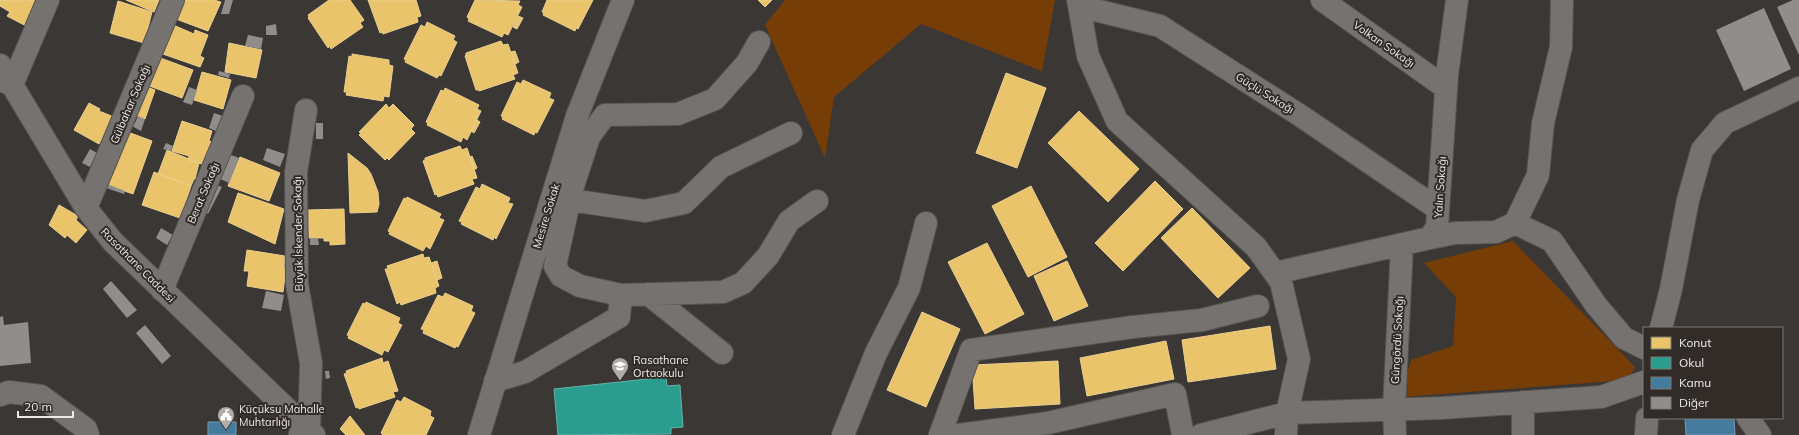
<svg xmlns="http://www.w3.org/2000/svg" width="1799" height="435" font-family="Mulish,sans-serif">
<rect width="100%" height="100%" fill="#3a3735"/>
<path fill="#773d07" d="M785 0H1055L1042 71 921 24 834 97 825 158 765 25Z
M1513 241 1635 367 1628 380 1401 397 1411 360 1453 346 1456 297 1424 263Z"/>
<path fill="#e9c46a" stroke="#eacf90" d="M0 0H44L28 27 7 16 10 12 0 6Z
M126 0H159L154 12Z
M185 0H214L221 2 208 31 176 19Z
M329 0H350L364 20 360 23 363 27 331 49 330 46 328 48 308 18 309 17 308 15Z
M368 0H416L421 16 417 17 418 22 383 34 382 32 380 33Z
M475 0 520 1 518 5 522 7 508 35 504 33 502 37 468 21 469 19 467 17Z
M547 0H593L578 29 576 28 575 31 543 15 544 13 542 12Z
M758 0H772L765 7Z
M118 1 152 12 144 43 110 33Z
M518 16 523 18 517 29 513 27Z
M427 22 455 36 453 40 457 42 441 76 439 75 437 78 405 62 406 60 404 59 421 25 425 27Z
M171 24 194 34 195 30 208 35 200 56 204 58 200 67 160 53Z
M501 41 503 45 508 44 518 73 513 75 515 79 479 91V90H476L465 56 466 55V53Z
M229 43 262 50 256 78 225 72Z
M515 51 519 62 515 64 511 52Z
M352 54 389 60V65L393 66 389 97 384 96 383 101 346 95 347 92H344L349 56 352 57Z
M155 56 193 70 182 98 144 84Z
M202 72 231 80 223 109 194 100Z
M1006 73 1046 88 1017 168 976 153Z
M523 80 551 93 549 98 554 100 537 133 535 132 534 135 502 119 503 117 501 116 517 82 521 84Z
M142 85 155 90 145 119 132 114Z
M445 88 479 105 477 109 481 111 467 140 463 137 461 142 427 125 428 123 426 122 441 90 444 91Z
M89 103 100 109 99 111 114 117 99 144 74 130Z
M386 104 389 108 393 104 414 125 411 129 415 133 389 160 387 158 385 160 359 135 361 133 359 132Z
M1079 111 1139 169 1108 202 1048 143Z
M477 120 480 122 474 133 471 131Z
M182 121 212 131 209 141 212 142 205 165 188 160 189 156 172 151Z
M125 131 152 141 133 194 105 184Z
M460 146 462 150 467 148 477 178 472 179 474 184 438 197 437 194 435 195 423 161 425 160V158Z
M167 150 199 163 195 179H194L191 186 158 174Z
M348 153 367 168 371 174 378 192 379 204 377 212 350 213Z
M472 156 477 168 474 170 470 157Z
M240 157 280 173 269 201 228 186Z
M154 172 191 186 180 218 142 205Z
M1155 181 1183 209 1123 271 1095 243Z
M482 184 510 198 508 203 513 204 496 239 494 237 493 240 461 224 462 222 459 221 476 187 480 189Z
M1031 186 1067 257 1028 277 992 206Z
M238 193 284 209 275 244 228 222Z
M407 197 441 214 439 218 444 220 430 249 426 246 423 251 389 234 390 232 388 231 404 198 406 199Z
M59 205 78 216 76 220 87 230 76 243 67 235 65 238 49 225Z
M1192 208 1250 268 1218 298 1161 238Z
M344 209 345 244 330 245V241H324V238H309L308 210Z
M987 243 1024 314 985 334 948 262Z
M247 250 285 256 284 267 286 268 283 292 247 286 249 271H244Z
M423 254 424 258 429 257 439 286 435 288 436 293 401 305 400 302 397 304 385 269H388L387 266Z
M437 261 442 278 437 280 431 263Z
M1067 261 1088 306 1054 321 1034 276Z
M445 293 473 306 471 311 475 313 458 347 456 346 455 348 423 333 424 330 421 329 438 295 443 297Z
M366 302 400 318 398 323 402 325 388 352 384 350 382 355 348 338 349 336 347 335 363 303 365 304Z
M922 312 960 329 926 407 887 390Z
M1270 326 1276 369 1188 382 1182 340Z
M1166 341 1174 379 1087 396 1080 358Z
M382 358 383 363 388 361 398 391 393 392 395 397 359 409 358 407 356 408 344 374 347 373 346 371Z
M1058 361 1060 404 975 409 972 365Z
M404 397 431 411 430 416 434 418 426 435H383L381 433 397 400 401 402Z
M350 416 365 435H346L340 429Z"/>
<path fill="#2a9d8f" stroke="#65b4a9" d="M666 377 667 386 680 385 683 427 671 428V434L558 435 554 389Z"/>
<path fill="#457b9d" stroke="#789cb3" d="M1685 418H1734L1735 435H1686Z
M208 422H236V435H208Z"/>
<path fill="#908d8b" d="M225 0H233L229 14H221Z
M1793 0H1799V55L1777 7Z
M1764 8 1791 69 1744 91 1716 30Z
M276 24 277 35H266V26Z
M248 35 263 38 261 49 245 46Z
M219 71 230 74 229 78 218 75Z
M189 87 197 90 192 105 183 102Z
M214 113 229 118 223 134 209 128Z
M138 116 145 119 141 131 130 125 131 121 135 123Z
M316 123H323V139H316Z
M166 143 173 146 171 151 163 149Z
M267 148 285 154 280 167 263 160Z
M90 149 97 153 90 167 82 163Z
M226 153 239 158 229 183 216 177Z
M213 183 222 187 208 214 200 209Z
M107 184 125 191 124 194 106 188Z
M161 228 173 235 167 245 156 238Z
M310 238H318L319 245H310Z
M111 281 137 310 127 318 103 289Z
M266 291 284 295 281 311 262 308Z
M3 316 4 325 28 322 31 363 0 366V317Z
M145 325 171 356 162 364 136 333Z
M325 371H329L330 378 326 379Z"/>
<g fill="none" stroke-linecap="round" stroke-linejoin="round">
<g stroke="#575352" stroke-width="24">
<path id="minor" d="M1078 0 1088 56 1117 121 1256 247 1281 282 1299 359 1287 413 1442 408 1601 397 1644 382
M1322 0 1446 88
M1079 6 1160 26 1301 116 1438 209
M0 65 86 208 113 242 314 435
M1 80 12 85 48 0
M570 200 645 211 684 203 721 167 791 133
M86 208 173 0
M1515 223 1538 175 1543 123 1561 47 1562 0
M1430 238 1455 233 1496 232 1515 223 1552 241 1596 305 1624 338 1644 348
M1275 273 1430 238 1437 227 1447 75 1457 0
M162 290 243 96
M648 294 722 353
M621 295 723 292 743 283 768 256 789 221 817 201
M1661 328 1671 289 1688 200 1702 150 1725 123 1799 88
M495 381 525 372 619 317 621 295 580 286 561 276 555 266 572 189 589 137 605 115 678 114 715 99 747 63 759 42
M0 395 9 392 41 396 86 429 88 435
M1748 418 1760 435
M300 434 309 431 311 363 297 284 296 172 306 110
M479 435 577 116 623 0
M843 435 876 353 909 288 926 223
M940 435 971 350 1133 327 1202 320 1258 306
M958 435 1048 423 1175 394 1183 435
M1201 435 1287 413 1286 435
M1395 435 1394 409 1402 245
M1523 435V402
M1646 435 1647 418"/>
</g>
<use href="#minor" stroke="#757270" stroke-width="22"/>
</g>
<defs>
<g id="school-pin" transform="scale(0.9)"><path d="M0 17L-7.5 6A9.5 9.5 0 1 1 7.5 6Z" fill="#afaba9" stroke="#322c28"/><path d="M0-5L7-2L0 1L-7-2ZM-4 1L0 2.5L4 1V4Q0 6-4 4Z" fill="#fff"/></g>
<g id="civic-pin" transform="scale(0.9)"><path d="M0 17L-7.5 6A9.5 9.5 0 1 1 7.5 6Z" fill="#afaba9" stroke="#322c28"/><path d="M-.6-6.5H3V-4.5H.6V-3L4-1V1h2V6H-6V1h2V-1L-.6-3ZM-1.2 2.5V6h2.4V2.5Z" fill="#fff"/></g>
</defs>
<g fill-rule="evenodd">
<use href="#school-pin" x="620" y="366"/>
<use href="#civic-pin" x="226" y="415"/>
</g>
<g text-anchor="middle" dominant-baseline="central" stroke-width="4" stroke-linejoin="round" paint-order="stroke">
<g font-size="11" fill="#eee9e7" stroke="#322c28">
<text transform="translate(1384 44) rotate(35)">Volkan Sokağı</text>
<text transform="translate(1265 93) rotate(32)">Güçlü Sokağı</text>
<text transform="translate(130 104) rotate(-67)">Gülbahar Sokağı</text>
<text transform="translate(1440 187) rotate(-86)">Yalın Sokağı</text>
<text transform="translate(203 193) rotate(-67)">Berat Sokağı</text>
<text transform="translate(546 216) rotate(-73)">Mesire Sokak</text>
<text transform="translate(298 234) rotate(-91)">Büyük İskender Sokağı</text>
<text transform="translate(138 265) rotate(45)">Rasathane Caddesi</text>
<text transform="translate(1397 340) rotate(-87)">Güngördü Sokağı</text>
</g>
<g font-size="11" fill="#eee9e7" stroke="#322c28" text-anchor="start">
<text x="633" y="360">Rasathane<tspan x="633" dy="13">Ortaokulu</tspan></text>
<text x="239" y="409">Küçüksu Mahalle<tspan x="239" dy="13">Muhtarlığı</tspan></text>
</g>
</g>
<rect x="1643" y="327" width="140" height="92" fill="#322c28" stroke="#7d7874"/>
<rect x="1651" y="337" width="20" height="12" fill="#e9c46a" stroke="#7d7874"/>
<text x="1679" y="347" font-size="12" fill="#eee9e7">Konut</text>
<rect x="1651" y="357" width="20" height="12" fill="#2a9d8f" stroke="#7d7874"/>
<text x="1679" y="367" font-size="12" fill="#eee9e7">Okul</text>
<rect x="1651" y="377" width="20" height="12" fill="#457b9d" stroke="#7d7874"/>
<text x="1679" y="387" font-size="12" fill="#eee9e7">Kamu</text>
<rect x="1651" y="397" width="20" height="12" fill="#908d8b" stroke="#7d7874"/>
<text x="1679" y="407" font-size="12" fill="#eee9e7">Diğer</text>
<path d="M18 411v6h55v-6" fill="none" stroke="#eee9e7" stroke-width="2"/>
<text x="24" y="411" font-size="12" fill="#eee9e7" stroke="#322c28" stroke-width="3" paint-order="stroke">20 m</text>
</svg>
